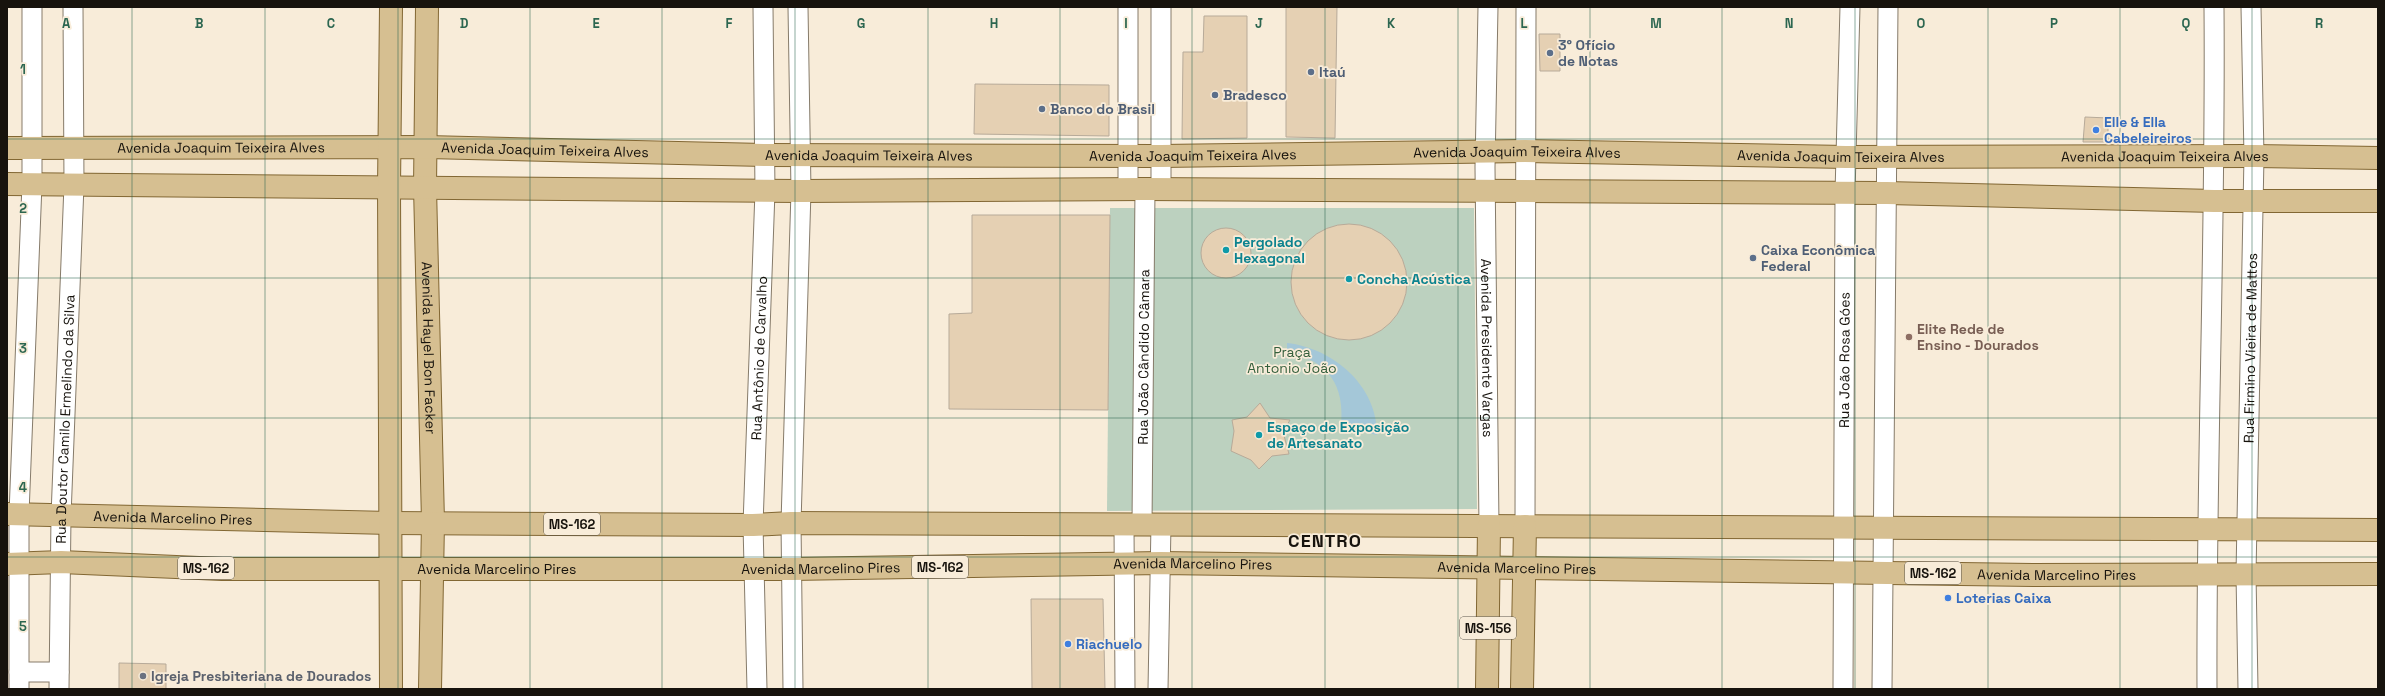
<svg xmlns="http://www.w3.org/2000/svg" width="2385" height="696" font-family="'Space Grotesk',sans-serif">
<rect width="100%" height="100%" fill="#f8ecd9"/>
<path fill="#bcd1bf" d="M1110 208H1474L1477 509 1107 511Z"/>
<path fill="#a4c7d8" d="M1287 343C1333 348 1378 386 1377 435L1341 427C1345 385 1329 361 1287 352Z"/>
<path fill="#e5d0b3" stroke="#b7aa99" d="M1286 7H1337L1335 138 1286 137Z
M1204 16H1247V138L1182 139 1183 52H1203Z
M1539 34H1560V71H1540Z
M975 84 1109 85V136L974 134Z
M2085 117 2108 118V142H2083Z
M972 215H1110L1108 410 949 409V314L972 313Z
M1291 282a58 58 0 1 1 116 0a58 58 0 1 1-116 0Z
M1201 253a25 25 0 1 1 50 0a25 25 0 1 1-50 0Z
M1260 403 1270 418 1290 420 1283 432 1289 454 1272 456 1259 469 1251 460 1231 451 1234 431 1232 420 1247 417Z
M1031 599H1103L1105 689H1032Z
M119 663 166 664V689H119Z"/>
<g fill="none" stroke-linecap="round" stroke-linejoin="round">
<g stroke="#867b6a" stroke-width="21">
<g id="minor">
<path id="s1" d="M1488 7 1485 167 1489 526"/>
<path d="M1128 189V7"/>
<path d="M1161 189V7"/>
<path d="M1124 525 1125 689"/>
<path id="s2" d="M1142 525 1145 189"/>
<path d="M1525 526 1526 7"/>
<path d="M19 672H59"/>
<path d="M19 689V514L32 184V7"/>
<path id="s3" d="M59 689 61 516 74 185 73 7"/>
<path id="s4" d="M757 689 753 525 765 191 763 7"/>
<path d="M793 689 791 523 801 191 798 7"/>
<path d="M1158 689 1161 524"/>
<path id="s5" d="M1843 689 1845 193 1850 7"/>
<path d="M1882 689 1888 7"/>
<path d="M2207 689C2206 462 2216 234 2214 7"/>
<path id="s6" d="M2248 689 2246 574 2254 156 2251 7"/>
</g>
</g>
<g stroke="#826733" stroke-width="24">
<g id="major">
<path id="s7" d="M427 7 425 187 433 522 430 689"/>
<path id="s8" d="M7 148 427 147 765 155 1161 156 1525 151 1846 157 2254 156 2378 158"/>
<path d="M7 184 801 191 1145 189 1887 193 2214 201H2378"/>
<path id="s9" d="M7 514 390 523 753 525 791 523 2378 530"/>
<path id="s10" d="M7 564 61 562 222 569H792L1161 563 2033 575 2378 574"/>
<path d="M391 689 389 187 391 7"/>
<path d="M1487 689 1489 526"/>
<path d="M1522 689 1525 526"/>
</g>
</g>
<use href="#minor" stroke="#fff" stroke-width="19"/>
<use href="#major" stroke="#d6bf91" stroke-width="22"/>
</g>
<path fill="none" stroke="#2c6650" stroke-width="1" stroke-opacity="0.55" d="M132 7V689M265 7V689M398 7V689M530 7V689M662 7V689M795 7V689M928 7V689M1060 7V689M1192 7V689M1325 7V689M1458 7V689M1590 7V689M1722 7V689M1855 7V689M1988 7V689M2120 7V689M2252 7V689M7 139H2378M7 278H2378M7 418H2378M7 557H2378"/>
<g fill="#5c6f8a" stroke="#f8ecd9" stroke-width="1.5">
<circle cx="1550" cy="53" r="4"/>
<circle cx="1311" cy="72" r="4"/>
<circle cx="1215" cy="95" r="4"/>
<circle cx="1042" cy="109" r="4"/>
<circle cx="1753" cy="258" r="4"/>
</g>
<g fill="#3f7fe0" stroke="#f8ecd9" stroke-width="1.5">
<circle cx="2096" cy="130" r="4"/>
<circle cx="1948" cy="598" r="4"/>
<circle cx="1068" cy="644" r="4"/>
</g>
<g fill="#0f9aa8" stroke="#f8ecd9" stroke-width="1.5">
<circle cx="1226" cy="250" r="4"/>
<circle cx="1349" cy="279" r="4"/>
<circle cx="1259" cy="435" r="4"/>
</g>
<circle fill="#8d6e63" stroke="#f8ecd9" stroke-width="1.5" cx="1909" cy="337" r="4"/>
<circle fill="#6b7280" stroke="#f8ecd9" stroke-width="1.5" cx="143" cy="676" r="4"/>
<g text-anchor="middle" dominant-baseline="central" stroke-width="3.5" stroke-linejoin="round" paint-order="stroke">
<g fill="#f8ecd9" stroke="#5a544a" stroke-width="1">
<rect x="544" y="513" width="56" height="22" rx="3"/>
<rect x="912" y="556" width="56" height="22" rx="3"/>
<rect x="178" y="557" width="56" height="22" rx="3"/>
<rect x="1905" y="562" width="56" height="22" rx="3"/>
<rect x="1460" y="617" width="56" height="22" rx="3"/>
</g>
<g font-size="13" font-weight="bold" fill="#17130d">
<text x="572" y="524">MS-162</text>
<text x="940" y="567">MS-162</text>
<text x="206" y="568">MS-162</text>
<text x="1933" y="573">MS-162</text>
<text x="1488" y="628">MS-156</text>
</g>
<g font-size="14" font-weight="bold" fill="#4e5e75" stroke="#f8ecd9" text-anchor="start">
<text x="1558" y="45">3° Ofício<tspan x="1558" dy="16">de Notas</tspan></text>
<text x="1319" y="72">Itaú</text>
<text x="1223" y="95">Bradesco</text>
<text x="1050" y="109">Banco do Brasil</text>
<text x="1761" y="250">Caixa Econômica<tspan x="1761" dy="16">Federal</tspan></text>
</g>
<g font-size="14" font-weight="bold" fill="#366cbe" stroke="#f8ecd9" text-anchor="start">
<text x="2104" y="122">Elle &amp; Ella<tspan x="2104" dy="16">Cabeleireiros</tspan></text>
<text x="1956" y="598">Loterias Caixa</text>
<text x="1076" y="644">Riachuelo</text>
</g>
<g font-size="14" fill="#17130d" stroke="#f8ecd9">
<text stroke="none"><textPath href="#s8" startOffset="214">Avenida Joaquim Teixeira Alves</textPath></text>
<text stroke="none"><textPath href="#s8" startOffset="538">Avenida Joaquim Teixeira Alves</textPath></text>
<text stroke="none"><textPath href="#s8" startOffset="1510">Avenida Joaquim Teixeira Alves</textPath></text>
<text stroke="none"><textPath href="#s8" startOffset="1186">Avenida Joaquim Teixeira Alves</textPath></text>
<text stroke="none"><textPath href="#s8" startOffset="862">Avenida Joaquim Teixeira Alves</textPath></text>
<text stroke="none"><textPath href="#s8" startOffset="1834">Avenida Joaquim Teixeira Alves</textPath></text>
<text stroke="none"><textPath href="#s8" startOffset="2158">Avenida Joaquim Teixeira Alves</textPath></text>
<text stroke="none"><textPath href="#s7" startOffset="341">Avenida Hayel Bon Facker</textPath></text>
<text stroke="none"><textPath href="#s1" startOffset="341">Avenida Presidente Vargas</textPath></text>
<text stroke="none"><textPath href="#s6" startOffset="341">Rua Firmino Vieira de Mattos</textPath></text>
<text stroke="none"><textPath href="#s2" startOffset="168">Rua João Cândido Câmara</textPath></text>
<text stroke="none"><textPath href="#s4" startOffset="331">Rua Antônio de Carvalho</textPath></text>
<text stroke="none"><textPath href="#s5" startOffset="329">Rua João Rosa Góes</textPath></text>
<text stroke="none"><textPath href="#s3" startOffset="270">Rua Doutor Camilo Ermelindo da Silva</textPath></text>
<text stroke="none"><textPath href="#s9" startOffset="166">Avenida Marcelino Pires</textPath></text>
<text stroke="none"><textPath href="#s10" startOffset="1186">Avenida Marcelino Pires</textPath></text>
<text stroke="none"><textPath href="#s10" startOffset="814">Avenida Marcelino Pires</textPath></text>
<text stroke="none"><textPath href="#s10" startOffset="1510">Avenida Marcelino Pires</textPath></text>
<text stroke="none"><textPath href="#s10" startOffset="490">Avenida Marcelino Pires</textPath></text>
<text stroke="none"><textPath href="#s10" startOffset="2050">Avenida Marcelino Pires</textPath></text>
</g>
<g font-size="14" font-weight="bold" fill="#0d838f" stroke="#f8ecd9" text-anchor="start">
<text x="1234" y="242">Pergolado<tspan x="1234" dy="16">Hexagonal</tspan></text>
<text x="1357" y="279">Concha Acústica</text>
<text x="1267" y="427">Espaço de Exposição<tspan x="1267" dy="16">de Artesanato</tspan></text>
</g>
<g font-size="14" font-weight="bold" fill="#785e54" stroke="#f8ecd9" text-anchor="start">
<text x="1917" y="329">Elite Rede de<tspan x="1917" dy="16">Ensino - Dourados</tspan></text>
</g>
<g font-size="14" fill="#345f3c" stroke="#f8ecd9">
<text x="1292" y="352">Praça<tspan x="1292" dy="16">Antonio João</tspan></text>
</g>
<g font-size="14" font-weight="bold" fill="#5b616d" stroke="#f8ecd9" text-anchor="start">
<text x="151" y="676">Igreja Presbiteriana de Dourados</text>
</g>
<g font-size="18" font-weight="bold" letter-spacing="1" fill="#17130d" stroke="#f8ecd9">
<text x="1325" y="540">CENTRO</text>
</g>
</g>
<g font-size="13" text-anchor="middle" font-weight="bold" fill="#2c6650" stroke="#f8ecd9" stroke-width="3.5" stroke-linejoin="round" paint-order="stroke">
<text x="66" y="28">A</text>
<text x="199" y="28">B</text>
<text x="331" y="28">C</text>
<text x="464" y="28">D</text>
<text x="596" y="28">E</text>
<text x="729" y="28">F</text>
<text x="861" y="28">G</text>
<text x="994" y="28">H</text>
<text x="1126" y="28">I</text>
<text x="1259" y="28">J</text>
<text x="1391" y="28">K</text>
<text x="1524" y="28">L</text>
<text x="1656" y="28">M</text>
<text x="1789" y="28">N</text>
<text x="1921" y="28">O</text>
<text x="2054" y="28">P</text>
<text x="2186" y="28">Q</text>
<text x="2319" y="28">R</text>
<text x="23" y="74">1</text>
<text x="23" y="213">2</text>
<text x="23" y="353">3</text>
<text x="23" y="492">4</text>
<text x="23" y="631">5</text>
</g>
<rect width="2385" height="696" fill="none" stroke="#17130d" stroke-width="16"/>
</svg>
